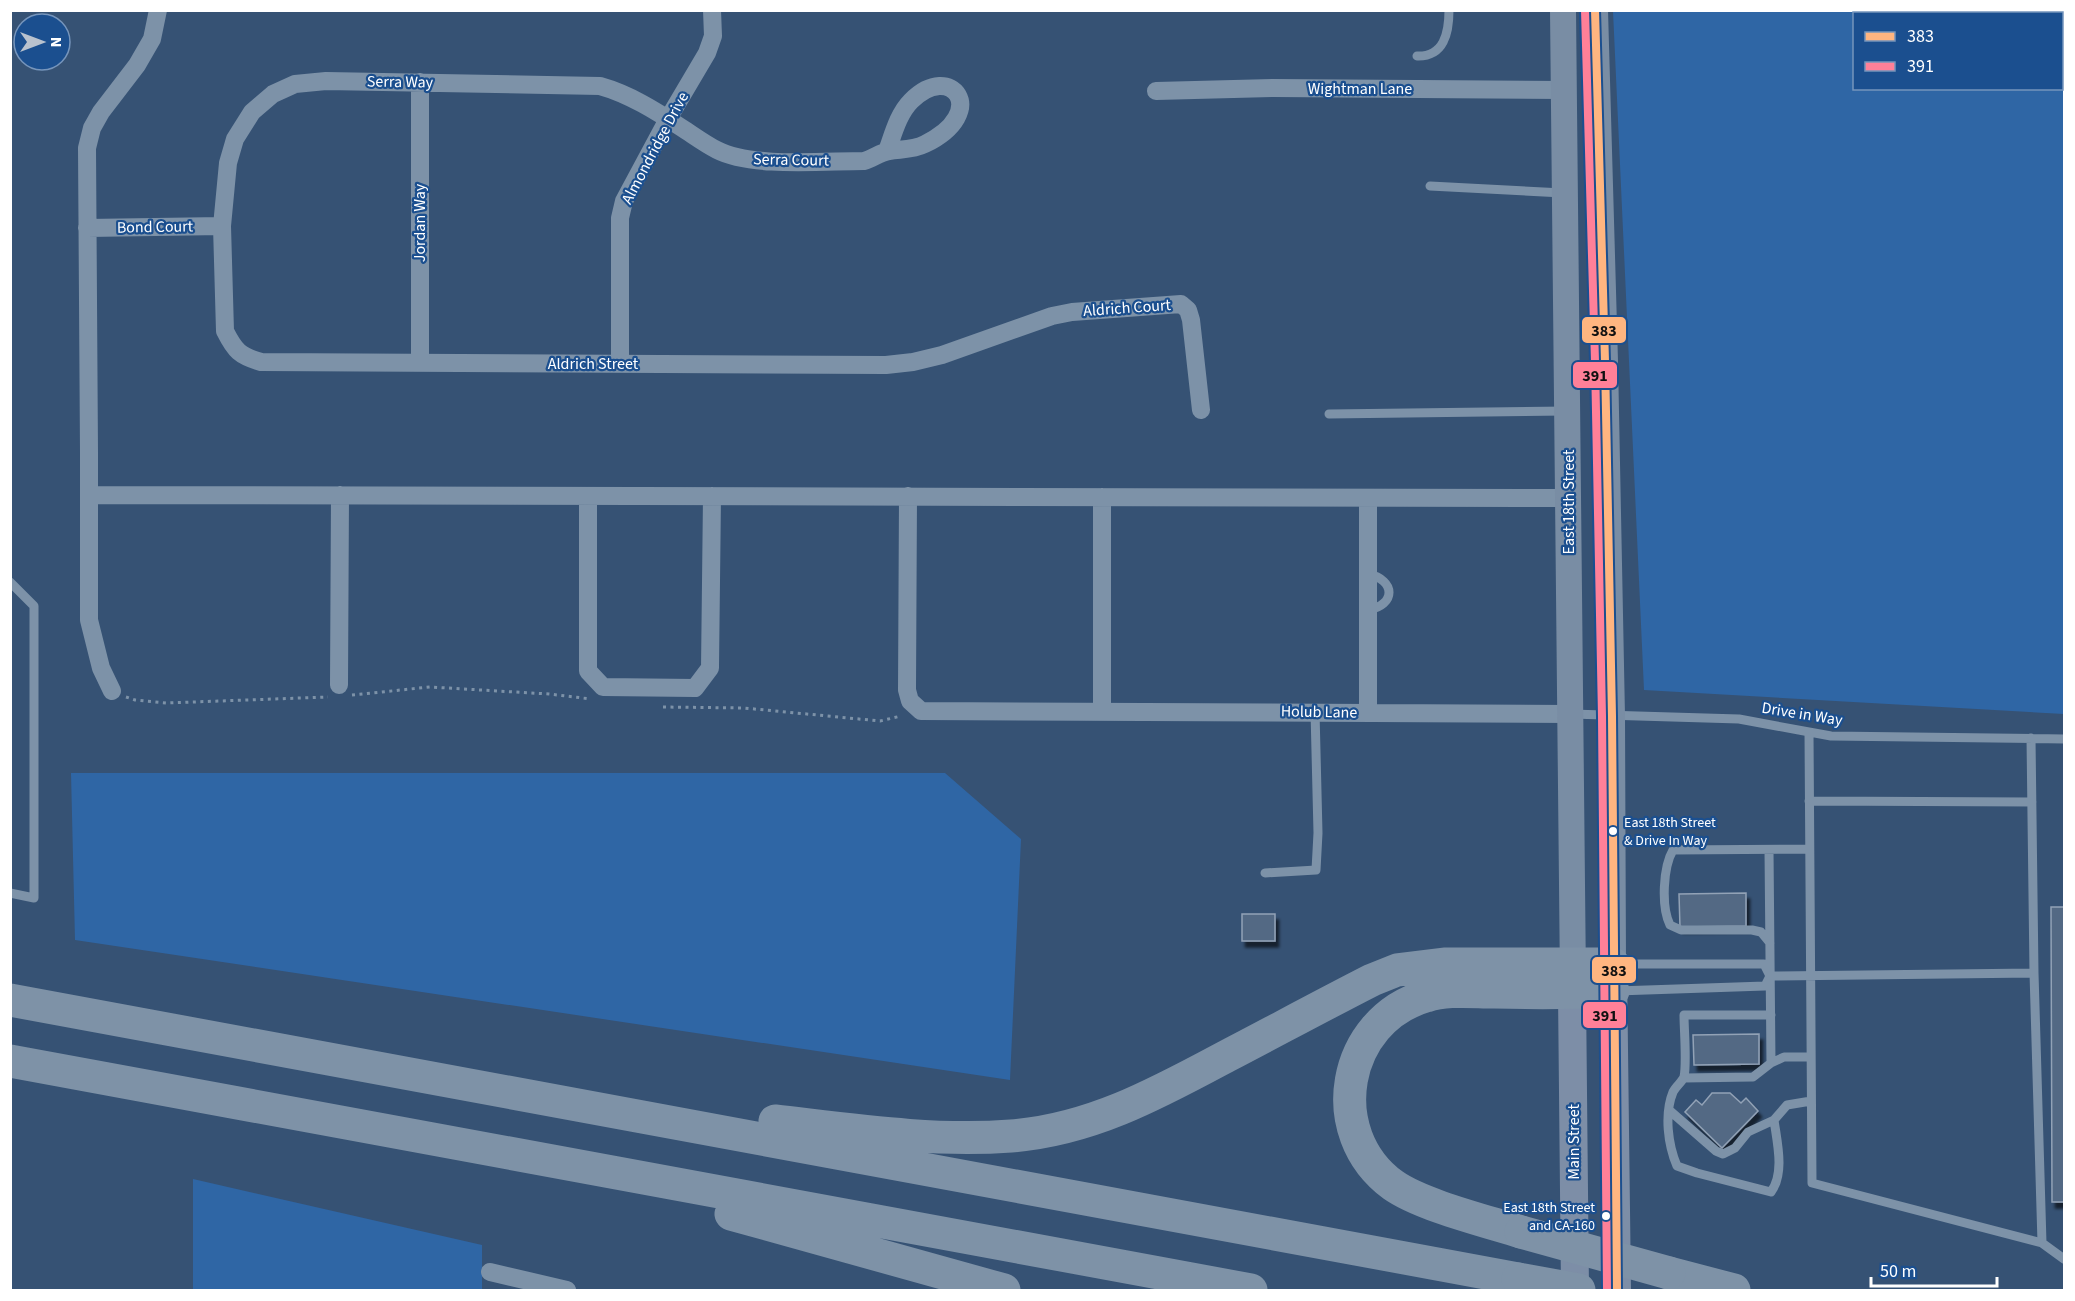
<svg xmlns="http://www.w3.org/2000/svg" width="2075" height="1301" font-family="'Source Sans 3',sans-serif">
<defs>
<filter id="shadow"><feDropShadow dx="3.5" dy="6" stdDeviation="1.5" flood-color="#0009"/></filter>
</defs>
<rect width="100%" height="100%" fill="#365274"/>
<path fill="#2f66a5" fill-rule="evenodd" d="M1613 11H2064V714L1644 690ZM1854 14H2062V88H1854Z
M71 773H945L1021 839 1010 1080 75 940Z
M193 1179 482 1245V1290H193Z"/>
<path fill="#526984" stroke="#92a2b6" stroke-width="1.5" filter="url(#shadow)" d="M1746 893V926L1680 927 1679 894Z
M2051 907H2064V1202H2052Z
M1242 914H1275V941H1242Z
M1759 1034V1064L1694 1065 1693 1035Z
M1712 1093H1730L1741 1103 1746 1098 1758 1111 1722 1148 1685 1112 1696 1100 1702 1105Z"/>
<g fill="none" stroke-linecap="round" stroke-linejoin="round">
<path stroke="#7d92a8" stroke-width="3" stroke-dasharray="3 4.5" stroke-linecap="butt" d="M352 695 430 687 549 694 591 699
M126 697 135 700 166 703 328 697
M663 707 744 708 880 721 901 716"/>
<path stroke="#7d92a8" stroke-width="9" d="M1417 56C1444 57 1449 33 1449 10
M1430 186 1563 193
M1329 414 1566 411
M10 582 34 606V898L10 893
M1368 610C1396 605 1396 580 1368 574
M1571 714 1739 719 1831 736 2064 739
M1809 732 1812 1183 2042 1243 2064 1259
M2031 738 2034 973 2042 1243
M1809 801 2032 802
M1769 850 1771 1063
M1265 873 1316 870 1318 833 1315 711
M1770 943 1761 932 1752 930H1681L1670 925C1661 907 1663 867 1673 850L1809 849
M1618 964H1764L1769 974
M1770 976 2034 973
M1617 991 1765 986 1769 978
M1771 1015H1684C1684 1030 1687 1063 1684 1077 1682 1082 1676 1086 1673 1092 1664 1114 1668 1145 1677 1166L1697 1173 1771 1192C1785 1173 1777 1142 1774 1120L1787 1105 1811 1101
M1684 1078 1753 1077 1771 1063 1784 1057H1811
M1669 1110 1716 1151 1723 1154 1735 1148 1748 1132 1774 1120"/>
<path stroke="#7d92a8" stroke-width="18" d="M420 82V363
M1156 91 1273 88 1564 90
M887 151C893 135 898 114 911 101 951 60 991 112 925 144 913 150 902 149 889 151 881 152 872 159 864 161 823 161 752 168 717 150 705 144 693 135 682 128 656 111 629 94 600 86L326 81 295 84 273 94 252 112 235 139 228 163 222 226 225 331C235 351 240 356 261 362L886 365 913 362 942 355 1052 316 1072 312 1181 304 1188 310 1191 320 1201 410
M87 228 222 226
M620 364V218L624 201 668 119 707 53 713 36 712 10
M89 495 1569 498
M908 496 907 690 910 701 921 711 1571 714
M588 497V671L603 687 695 688 710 668 712 496
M1102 497V712
M1368 499V713
M339 685 340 495
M112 691 101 668 89 620V452L87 148 92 128 101 112 137 65 152 39 158 10
M490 1272 567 1290"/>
<path stroke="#798da4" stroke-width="26" d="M1563 10 1573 981
M1595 10 1605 361 1612 716 1613 964"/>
<path stroke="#7d8ea7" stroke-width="28" d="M1613 969 1617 1290
M1572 993 1575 1290"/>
<path stroke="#7e92a7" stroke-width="33" d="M10 1000 1518 1279
M10 1061 1251 1290
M775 1121C853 1130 933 1142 1011 1136 1091 1130 1158 1093 1227 1056 1275 1031 1323 1005 1372 980L1397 970 1446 964H1613
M731 1214 1004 1290
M1521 1232C1486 1221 1421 1205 1393 1185 1322 1133 1342 1020 1426 996 1447 989 1472 992 1494 992 1534 993 1573 993 1613 991
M1669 1273 1734 1290"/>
<path stroke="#7e92a7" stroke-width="33" d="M1521 1232 1669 1273
M1518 1279 1579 1290"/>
<g stroke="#1b4f8f" stroke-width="12">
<path id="bus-1" d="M1595 10 1605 361 1612 716 1617 1290"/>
</g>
<g stroke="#1b4f8f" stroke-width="12">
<path id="bus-2" d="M1585 10 1595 361 1602 716 1607 1290"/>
</g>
<use href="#bus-1" stroke="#ffb580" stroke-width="8"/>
<use href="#bus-2" stroke="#ff8098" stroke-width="8"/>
</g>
<g fill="#fff" stroke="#1b4f8f" stroke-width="2">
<circle cx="1613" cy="831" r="5"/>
<circle cx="1606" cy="1216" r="5"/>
</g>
<g text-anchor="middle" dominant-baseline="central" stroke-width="4.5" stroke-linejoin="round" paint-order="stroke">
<g font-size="14" fill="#fff" stroke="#1b4f8f" text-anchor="start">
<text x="1624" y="823">East 18th Street<tspan x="1624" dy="18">&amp; Drive In Way</tspan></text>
<text x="1595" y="1208" text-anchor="end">East 18th Street<tspan x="1595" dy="18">and CA-160</tspan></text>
</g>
<g font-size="16" fill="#fff" stroke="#1b4f8f">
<text transform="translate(400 82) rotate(1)">Serra Way</text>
<text x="1360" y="89">Wightman Lane</text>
<text transform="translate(655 148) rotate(-62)">Almondridge Drive</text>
<text transform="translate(791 160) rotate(1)">Serra Court</text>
<text transform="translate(420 223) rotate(-90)">Jordan Way</text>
<text transform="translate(155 227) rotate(-1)">Bond Court</text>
<text transform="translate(1127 308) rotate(-4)">Aldrich Court</text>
<text x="593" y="364">Aldrich Street</text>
<text transform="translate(1569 502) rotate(-90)">East 18th Street</text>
<text transform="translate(1319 712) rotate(1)">Holub Lane</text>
<text transform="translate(1802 714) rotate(9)">Drive in Way</text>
<text transform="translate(1574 1142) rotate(-90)">Main Street</text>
</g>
</g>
<g stroke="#1b4f8f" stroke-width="2">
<rect x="1581" y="316" width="46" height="28" rx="6" fill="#ffb580"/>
<rect x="1572" y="361" width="46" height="28" rx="6" fill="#ff8098"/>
<rect x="1591" y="956" width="46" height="28" rx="6" fill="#ffb580"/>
<rect x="1582" y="1001" width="45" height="28" rx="6" fill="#ff8098"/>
</g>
<g font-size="16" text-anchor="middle" font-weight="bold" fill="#111">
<text x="1604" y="336">383</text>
<text x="1595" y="381">391</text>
<text x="1614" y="976">383</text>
<text x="1605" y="1021">391</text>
</g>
<rect width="2075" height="1301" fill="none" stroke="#ffffff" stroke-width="24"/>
<rect x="1853" y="12" width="210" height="78" fill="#1b4f8f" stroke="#7695bc" stroke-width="1.5"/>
<rect x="1865" y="32" width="30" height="9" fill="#ffb580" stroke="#7695bc" stroke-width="1.5"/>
<text x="1907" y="42" font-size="18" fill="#ffffff">383</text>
<rect x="1865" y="62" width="30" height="9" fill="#ff8098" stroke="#7695bc" stroke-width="1.5"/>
<text x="1907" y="72" font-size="18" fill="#ffffff">391</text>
<g transform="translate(42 42) rotate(90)"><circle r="28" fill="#1b4f8f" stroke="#7695bc" stroke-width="1.5"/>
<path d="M0-4.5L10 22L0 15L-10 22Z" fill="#b9c2ce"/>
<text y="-9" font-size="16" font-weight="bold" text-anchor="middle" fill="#ffffff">N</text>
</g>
<path d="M1871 1277v9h126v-9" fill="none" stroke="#ffffff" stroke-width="3"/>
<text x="1880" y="1277" font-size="18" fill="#ffffff" stroke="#1b4f8f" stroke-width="4.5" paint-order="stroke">50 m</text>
</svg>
